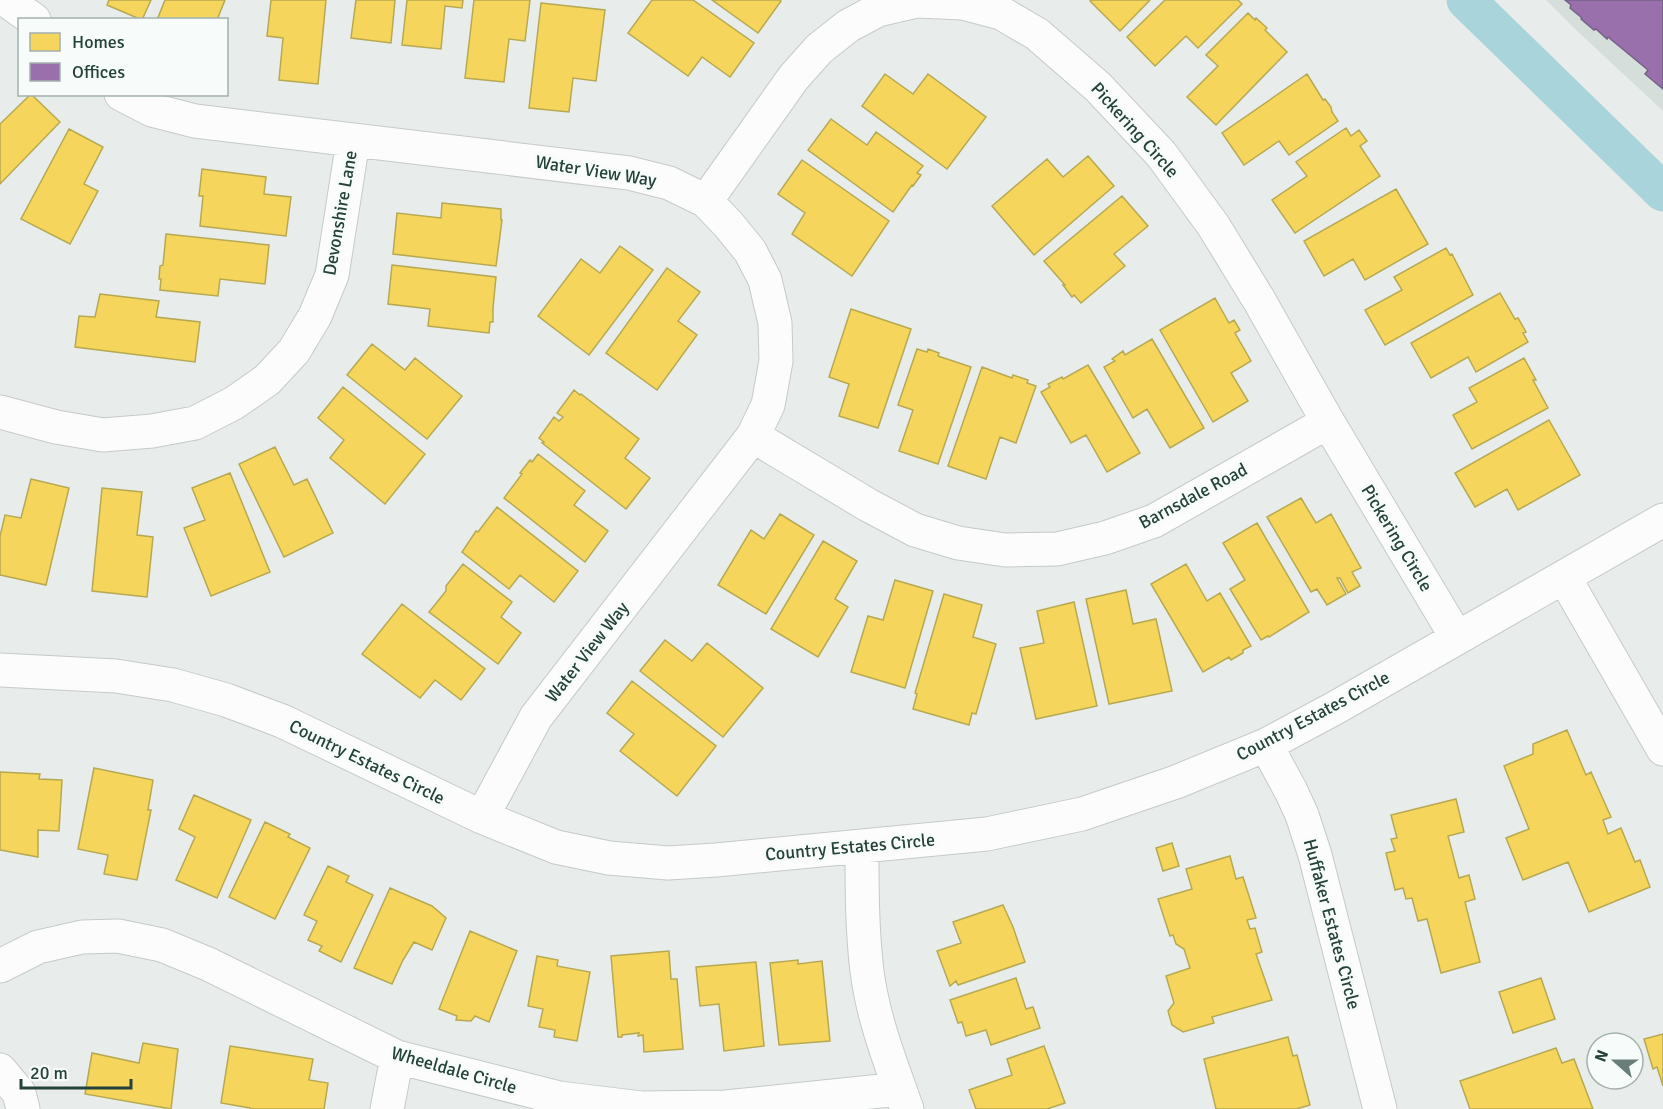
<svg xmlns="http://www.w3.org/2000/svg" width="1663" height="1109" font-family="Signika,sans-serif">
<rect width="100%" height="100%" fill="#e8edeb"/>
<path fill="#d6dedb" d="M1546 0H1663V111L1574 28Z"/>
<path fill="#f6d55c" stroke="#b7a952" stroke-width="1.5" d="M109 0H151L142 20 107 5Z
M165 0H225L217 20H157Z
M271 0H326L318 84 279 80 283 38 267 36Z
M356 0H395L391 43 351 38Z
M407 0H463L462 8 445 6 441 49 402 45Z
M474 0H530L525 41 509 39 504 82 465 78Z
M652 0H693L754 43 730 77 702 57 688 76 628 33Z
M712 0H780L781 1 758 33Z
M1092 0H1150L1120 31 1090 1Z
M1165 0H1238L1242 4 1198 48 1186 36 1155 66 1127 37Z
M541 3 605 10 596 81 573 78 569 112 529 108Z
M1248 13 1255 20 1256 18 1267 28 1265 30 1287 52 1216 125 1187 97 1218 66 1206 55Z
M885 74 913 94 928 74 986 117 947 169 862 106Z
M1307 74 1323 100 1325 99 1331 107 1332 112 1338 121 1289 155 1279 141 1244 165 1222 133Z
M31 94 60 122 0 184V124Z
M831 119 867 145 876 132 923 166 917 173 921 175 913 186 912 185 893 212 808 150Z
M1346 128 1351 136 1359 130 1367 141 1360 146 1380 176 1295 233 1272 200 1307 176 1296 162Z
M69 129 103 147 84 184 98 191 70 244 21 219Z
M1088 156 1114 186 1034 255 992 206 1047 159 1063 177Z
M802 160 889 221 852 276 792 234 805 213 778 194Z
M202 169 266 177 264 194 291 197 286 236 200 226 203 196H199Z
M1396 189 1428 244 1365 280 1353 259 1324 276 1304 241Z
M1122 196 1148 226 1114 254 1125 266 1081 303 1074 295 1072 297 1063 285H1065L1044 261Z
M442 203 501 209V220H502L496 266 393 254 397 213 441 218Z
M166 234 269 245 265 284 220 279 218 296 160 290 161 279H159L160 266 163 265Z
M620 246 653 270 589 355 538 316 581 259 600 273Z
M1446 248 1450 255 1452 254 1473 295 1385 345 1365 310 1402 290 1394 277Z
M392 265 496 277 493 308V322H490L489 333 428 326 430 309 388 304Z
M667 268 700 292 678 321 697 335 657 390 606 353Z
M1500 293 1515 319 1518 318 1526 332 1523 333 1528 342 1476 372 1468 357 1431 378 1411 343Z
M100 294 159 301 156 317 200 322 195 362 75 347 79 316 95 317Z
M1215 298 1229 323 1234 320 1240 330 1235 333 1251 361 1231 373 1248 401 1213 422 1160 330Z
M851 309 911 329 878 428 839 416 849 384 829 377Z
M1152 339 1204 428 1170 448 1147 409 1133 418 1104 367 1115 361 1112 359 1123 351 1125 355Z
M372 344 405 370 415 358 462 396 427 439 347 375Z
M917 349 927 352 928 349 939 353 938 356 971 367 938 464 899 451 913 410 898 405Z
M1524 358 1536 380H1533L1548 408 1472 449 1453 415 1477 402 1469 388Z
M1088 365 1140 453 1107 472 1086 435 1071 443 1041 392 1050 387 1048 384 1062 377 1063 379Z
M982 367 1012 378 1013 375 1028 380 1027 383 1036 386 1016 443 1000 437 986 479 948 466Z
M343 387 425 454 385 504 330 458 344 440 318 418Z
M574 390 580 395 581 394 639 439 625 458 650 478 626 509 542 443 544 442 539 438 554 417 559 421 563 417 557 413Z
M1549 420 1580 475 1518 510 1507 489 1475 507 1455 473Z
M275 447 294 485 307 479 333 533 284 557 239 464Z
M538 454 585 491 574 505 608 531 585 562 504 498 522 474 520 473 530 460 532 462Z
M230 473 270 572 211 596 184 528 205 520 192 488Z
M31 479 69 488 46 585 0 575V536L5 515 21 518Z
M102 488 142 492 137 535 153 537 147 597 92 591Z
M1301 498 1316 523 1331 514 1361 568 1352 572 1360 586 1348 593 1340 578H1337L1346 594 1327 605 1317 589 1311 592 1267 517Z
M497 507 578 571 554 602 520 575 509 589 462 552 476 531 478 532Z
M780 514 814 535 766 614 718 585 751 530 764 539Z
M1257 523 1309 612 1269 637 1268 636 1261 640 1230 589 1245 580 1223 543Z
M823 541 857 561 835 599 848 607 818 657 771 629Z
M463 564 512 602 501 617 521 633 498 664 429 612 446 591V586Z
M1186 564 1207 601 1220 593 1251 646 1243 650V653L1231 660 1229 657 1203 672 1151 584Z
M895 580 933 591 905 688 851 672 868 616 883 620Z
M1126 590 1133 624 1156 619 1172 691 1109 704 1086 599Z
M944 594 982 605 973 637 996 644 976 714 972 713 969 725 913 709 917 694 915 693Z
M1074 602 1097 706 1036 719 1020 648 1044 643 1037 611Z
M402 604 485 669 461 700 435 680 420 698 362 654Z
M665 640 692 661 707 643 763 688 723 737 640 671Z
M632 681 716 746 677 796 620 751 634 734 607 713Z
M1567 730 1586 775 1591 772 1611 817 1603 820 1608 834 1621 828 1635 862 1640 860 1650 887 1589 912 1568 862 1523 880 1506 838 1529 829 1504 766 1533 754V744Z
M94 768 153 780 148 810H151L137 880 104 874 108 855 78 849Z
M0 772 40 774 39 779 62 780 59 831 38 830V857L0 850Z
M194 795 251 820 217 898 176 880 195 837 179 829Z
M1456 799 1464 832 1448 836 1459 878 1469 875 1475 899 1465 902 1480 962 1441 973 1427 919 1418 921 1412 898 1406 899 1403 888 1395 890 1386 853 1395 851 1391 839 1397 838 1391 815Z
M265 822 290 834 288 837 310 848 275 919 229 897Z
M1172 843 1179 866 1163 871 1156 848Z
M1230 856 1236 879 1243 877 1256 918 1247 920 1250 929 1255 928 1262 952 1256 954 1272 1000 1212 1017 1214 1023 1183 1032 1172 1025 1168 1011 1174 1003 1166 976 1190 968 1184 949 1176 944 1173 935 1170 936 1158 899 1192 889 1186 869Z
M328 866 349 876 346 882 373 895 341 962 319 951 322 946 308 940 317 921 304 915Z
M390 888 432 906 446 918 432 950 414 942 403 960 392 984 354 968Z
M1003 905 1013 927 1025 962 958 985 956 981 950 986 937 951 961 943 953 922Z
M470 931 517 951 489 1022 475 1016 471 1021 456 1020 457 1016 439 1009Z
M669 951 671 979H677L683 1049 644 1052 643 1035 638 1036 639 1033 622 1035V1037H618L611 956Z
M537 956 558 960 557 966 590 972 577 1041 554 1037 555 1030 539 1027 543 1009 528 1006Z
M798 960V964L822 961 830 1041 779 1045 770 963Z
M756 962 764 1046 724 1051 719 1004 700 1006 696 967Z
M1016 978 1026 1009 1033 1007 1040 1028 991 1045 986 1030 966 1036 962 1022 958 1023 950 1000Z
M1541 978 1555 1019 1513 1033 1499 992Z
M1663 1034V1086L1657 1067 1653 1069 1644 1039Z
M1288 1037 1293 1056 1297 1055 1310 1105 1296 1109H1216L1204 1059Z
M143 1043 178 1049 171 1109 85 1094 92 1053 139 1063Z
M230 1046 313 1059 309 1080 328 1083 324 1109H250V1108L221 1103Z
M1044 1046 1065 1103 1047 1109H976L969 1090 1012 1075 1007 1059Z
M1556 1048 1562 1063 1574 1059 1593 1109H1470L1460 1081Z"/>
<path fill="#9970ab" stroke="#766289" stroke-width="1.5" d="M1565 0H1663V89L1645 74 1648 70 1608 37 1607 39 1596 29 1594 30 1581 19 1582 18 1570 8 1571 5Z"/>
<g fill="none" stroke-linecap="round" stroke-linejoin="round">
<path stroke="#a9d4db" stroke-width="39" d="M1466 0 1663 192"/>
<g stroke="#c5cac8" stroke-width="35">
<path id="minor" d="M6 0 34 20
M121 94 152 110 195 121 629 173 669 183 706 201 728 224 750 251 765 280 775 323 776 361 768 405 753 436 536 717 482 817
M706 201 794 77 819 49 848 26 878 10 917 1 963 3 1001 13 1037 34 1098 87 1161 154 1213 225 1259 300 1328 422 1457 638
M0 412 56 427 103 435 152 431 195 423 234 403 267 380 294 351 315 316 332 275 353 141
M753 436 868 505 915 530 958 543 1005 550 1057 549 1105 538 1154 521 1328 422
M1564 577 1663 749
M0 670 116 676 173 685 226 700 282 721 482 817 556 847 609 858 668 863 716 860 987 834 1082 814 1176 782 1266 745 1335 708 1663 520
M1266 745 1291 791 1302 815 1315 855 1380 1109
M862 846C862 888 862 930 867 971 873 1019 891 1064 907 1109
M0 966 38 947 82 937 118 936 162 945 208 964 397 1057 559 1098 641 1108 726 1107 900 1089
M0 1070 19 1093 23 1109
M387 1109 397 1057"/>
</g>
<use href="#minor" stroke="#fcfcfc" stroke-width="33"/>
</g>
<g text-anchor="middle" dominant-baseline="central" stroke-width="6" stroke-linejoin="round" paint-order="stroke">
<g font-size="18" fill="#24423a" stroke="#f7fbf9">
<text transform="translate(1135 130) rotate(48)">Pickering Circle</text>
<text transform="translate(596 171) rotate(9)">Water View Way</text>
<text transform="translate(340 213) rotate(-80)">Devonshire Lane</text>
<text transform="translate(1193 496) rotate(-28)">Barnsdale Road</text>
<text transform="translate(1397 538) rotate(59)">Pickering Circle</text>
<text transform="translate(587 652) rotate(-52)">Water View Way</text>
<text transform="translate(1313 716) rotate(-28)">Country Estates Circle</text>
<text transform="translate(367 762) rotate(26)">Country Estates Circle</text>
<text transform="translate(850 847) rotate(-5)">Country Estates Circle</text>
<text transform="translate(1332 924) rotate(75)">Huffaker Estates Circle</text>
<text transform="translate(454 1070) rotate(16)">Wheeldale Circle</text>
</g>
</g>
<rect x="18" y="18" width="210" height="78" fill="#f7fbf9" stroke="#a3b1ad" stroke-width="1.5"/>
<rect x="30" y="33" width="30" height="18" fill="#f6d55c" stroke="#a3b1ad" stroke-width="1.5"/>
<text x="72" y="48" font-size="18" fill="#24423a">Homes</text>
<rect x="30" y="63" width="30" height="18" fill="#9970ab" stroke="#a3b1ad" stroke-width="1.5"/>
<text x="72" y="78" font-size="18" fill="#24423a">Offices</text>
<g transform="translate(1615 1061) rotate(291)"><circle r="28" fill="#f7fbf9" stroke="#a3b1ad" stroke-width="1.5"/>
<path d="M0-4.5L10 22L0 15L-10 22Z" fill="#697e78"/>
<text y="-9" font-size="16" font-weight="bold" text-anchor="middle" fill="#24423a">N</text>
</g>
<path d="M21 1079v9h110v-9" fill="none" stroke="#24423a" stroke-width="3"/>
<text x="30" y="1079" font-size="18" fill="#24423a" stroke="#f7fbf9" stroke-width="4.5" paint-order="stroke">20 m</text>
</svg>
